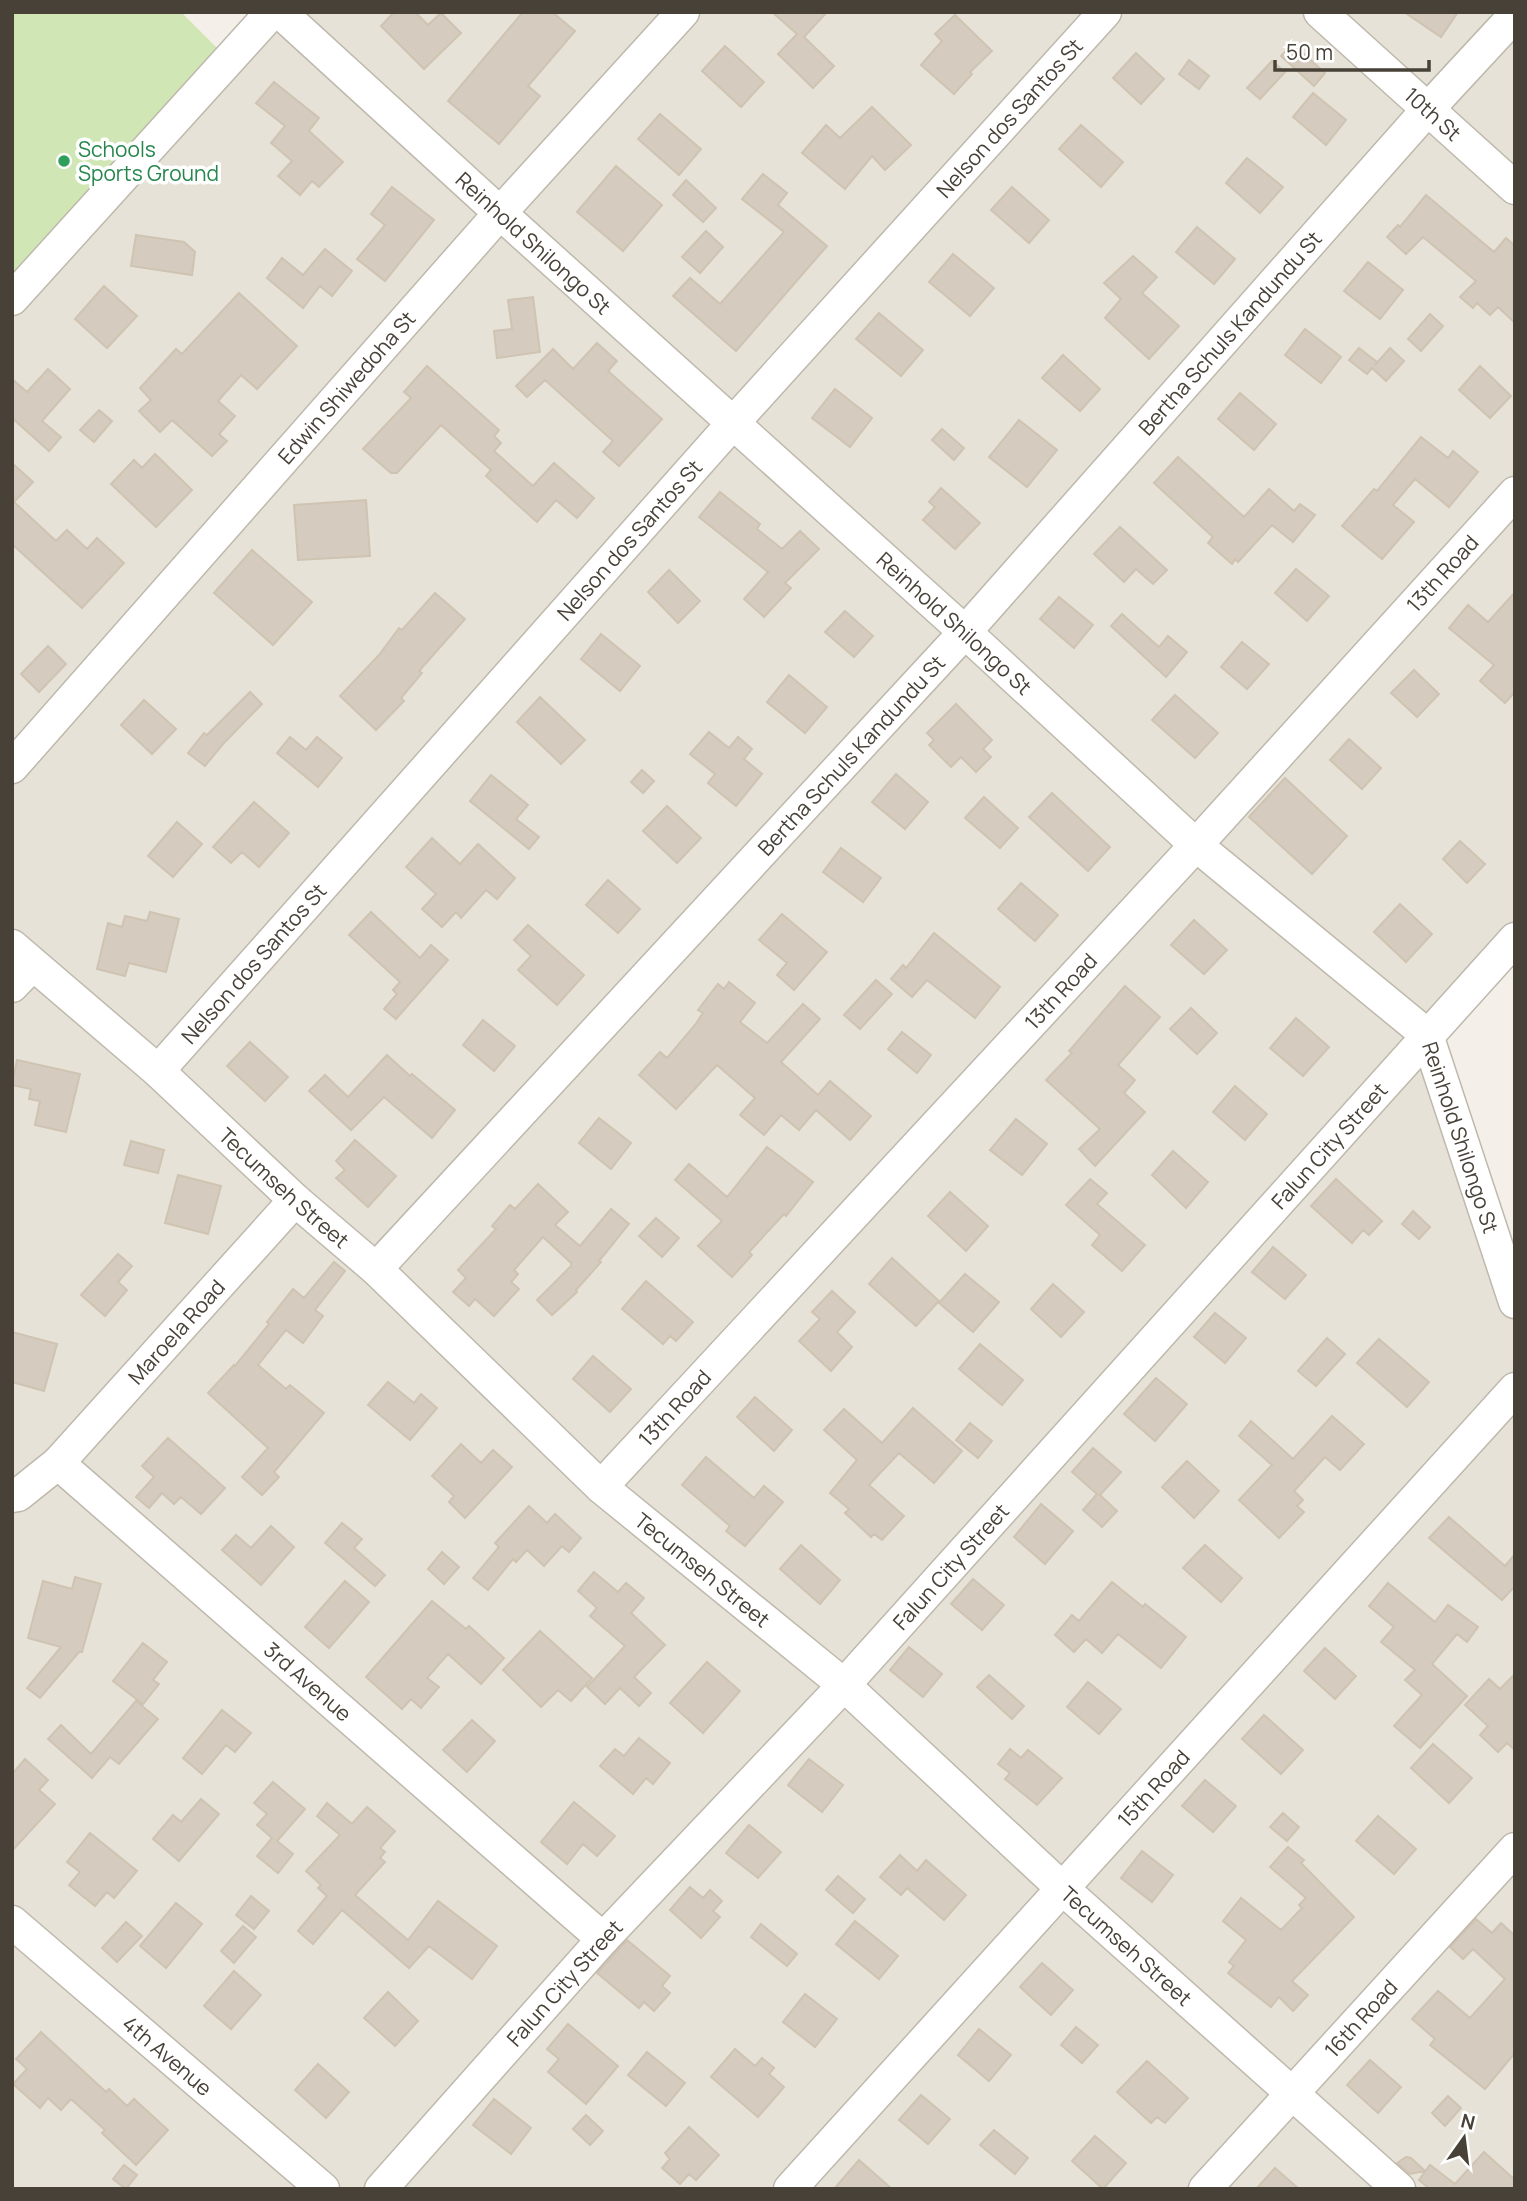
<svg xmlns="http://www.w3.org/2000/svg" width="1527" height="2201" font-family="Manrope,sans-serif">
<rect width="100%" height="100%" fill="#f4f0e9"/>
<path fill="#e7e2d7" d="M269 12H1515V939L1427 1035 1515 1302V2189H12V275L217 48Z"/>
<path fill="#d0e6b4" d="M12 12H181L217 48 12 275Z"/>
<path fill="#d5ccbf" stroke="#cfc3b2" stroke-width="2" d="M394 12H415L428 25 441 13 461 33 424 69 381 26Z
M523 12H552L575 31 528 86 540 96 499 144 448 101Z
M772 12H827L804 37 834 66 813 88 778 54 797 34Z
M1404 12H1458L1441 37Z
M955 15 992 51 970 72 972 74 954 94 921 65 942 41 935 34Z
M1293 44 1325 73 1314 86 1281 56Z
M725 46 764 82 741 107 702 71Z
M1136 53 1164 79 1141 104 1113 78Z
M1189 60 1209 76 1199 89 1179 74Z
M1272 61 1285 72 1260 99 1247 88Z
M274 82 319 118 309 131 343 162 319 187 312 181 300 195 278 176 292 161 271 143 285 126 256 103Z
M1313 93 1346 120 1326 145 1293 117Z
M872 107 911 145 885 170 872 156 845 189 802 153 826 125 840 138Z
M660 114 701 149 679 175 638 139Z
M1081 125 1123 162 1101 187 1059 149Z
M1247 158 1283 187 1260 213 1226 183Z
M616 166 662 205 623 251 577 212Z
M763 174 787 193 778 205 827 246 736 351 673 296 690 278 720 304 784 232 742 199Z
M686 180 716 208 703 222 673 195Z
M392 187 434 220 385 281 357 259 385 225 371 214Z
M1012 187 1049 220 1029 243 991 210Z
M1426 195 1494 252 1506 238 1515 246V323L1498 307 1490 315 1477 303 1473 308 1460 297 1476 281 1423 237 1406 254 1387 237 1398 225 1400 227Z
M1197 227 1235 259 1214 284 1176 252Z
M706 231 723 247 700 273 682 257Z
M136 235 184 242 195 252 192 275 131 266Z
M325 249 352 271 332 296 320 286 303 308 267 278 282 258 303 275Z
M953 254 994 288 970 316 929 282Z
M1133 256 1157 277 1142 293 1179 326 1149 359 1105 318 1121 299 1104 283Z
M1368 262 1403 290 1380 319 1344 291Z
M104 286 137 316 107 348 75 319Z
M239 293 297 346 257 389 241 375 218 401 235 416 219 434 227 441 212 456 172 420 160 432 139 411 151 400 140 388 176 349 182 354Z
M533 297 540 352 497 358 494 331 512 329 508 300Z
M879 313 923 350 901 376 856 339Z
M1430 314 1443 326 1421 351 1408 339Z
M1305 329 1341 357 1321 383 1285 355Z
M597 343 617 361 608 371 662 419 619 466 603 452 613 441 545 380 527 397 516 386 553 349 573 369Z
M1359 348 1377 362 1375 365 1390 348 1404 361 1386 381 1372 368 1367 374 1349 360Z
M1063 355 1100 389 1080 411 1042 378Z
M427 366 499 430 494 436 501 443 494 451 533 486 554 463 594 498 577 518 556 500 537 522 486 476 491 470 441 425 397 473H391L363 449 411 398 404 392Z
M1480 366 1511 396 1490 418 1459 390Z
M48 369 70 389 42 421 61 437 49 451 12 418V379L27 392Z
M835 389 872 418 850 447 812 418Z
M1240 393 1276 424 1254 450 1218 419Z
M99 410 112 421 94 442 80 430Z
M1019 420 1057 450 1027 487 989 457Z
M942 429 964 448 954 460 932 440Z
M1421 437 1448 458 1453 451 1478 472 1449 507 1415 479 1393 505 1414 522 1382 559 1342 526 1374 489 1377 491Z
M155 454 192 490 156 527 111 484 134 460 142 468Z
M1178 457 1244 517 1269 489 1294 511 1300 504 1315 515 1293 542 1272 525 1238 562 1235 559 1232 564 1208 543 1213 537 1154 483Z
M12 463 33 482 14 502 56 541 67 530 87 549 97 538 124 563 82 608 12 544Z
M941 488 980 523 955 549 923 520 935 507 929 502Z
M720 492 760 524 757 529 782 549 800 531 819 549 785 583 791 588 764 617 744 599 768 572 699 517Z
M366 500 370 556 298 560 294 505Z
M1120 527 1167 570 1153 584 1136 569 1124 582 1094 554Z
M252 550 312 602 273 645 214 593Z
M1296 569 1329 596 1307 621 1275 593Z
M669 570 700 601 678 623 648 592Z
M1515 592V692L1505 703 1480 681 1494 665 1449 628 1468 605 1488 622Z
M435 593 465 619 419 671 422 673 401 698 404 701 376 730 340 696 379 655 399 628 402 630Z
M1059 597 1093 625 1074 648 1040 619Z
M845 611 873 636 854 657 825 632Z
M1122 614 1159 647 1168 636 1187 652 1166 677 1111 626Z
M601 634 640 666 620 691 581 659Z
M1242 642 1269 664 1247 689 1221 667Z
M48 646 66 664 39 692 21 674Z
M1414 670 1439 694 1417 717 1391 693Z
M789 675 827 707 805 733 767 702Z
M250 692 262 704 223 744 205 766 188 753 204 733 207 735Z
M1175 695 1218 733 1195 758 1152 720Z
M540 697 585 740 561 764 517 722Z
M144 700 176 729 152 754 121 725Z
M956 704 992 740 983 749 991 757 976 772 961 757 951 767 929 745 934 740 927 733Z
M709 732 729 748 738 737 752 749 744 759 762 774 736 806 708 783 715 774 690 754Z
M290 737 306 750 317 737 342 758 318 787 277 753Z
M1349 739 1381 768 1362 789 1330 760Z
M642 770 654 781 643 793 631 782Z
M896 774 928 802 905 829 872 802Z
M491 775 528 805 516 819 539 837 529 849 470 801Z
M1285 778 1347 836 1312 874 1249 817Z
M1052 793 1110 847 1088 871 1029 817Z
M984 797 1018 828 1000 848 965 818Z
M254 802 289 833 259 867 242 852 231 863 213 847Z
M667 806 701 838 677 863 643 831Z
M177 822 202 844 173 877 148 856Z
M432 838 460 864 478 844 515 878 497 899 486 890 461 918 456 912 442 927 422 909 436 894 406 867Z
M1460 841 1485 864 1467 883 1443 859Z
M841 848 881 878 863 902 823 872Z
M608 880 640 909 618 933 586 905Z
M1021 883 1058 915 1035 941 998 909Z
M1400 904 1432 934 1406 962 1374 932Z
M150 912 179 919 166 972 129 963 125 976 97 969 108 923 122 927 125 916 147 921Z
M371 912 420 958 431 945 448 960 396 1019 384 1009 397 994 393 990 400 982 349 935Z
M782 914 827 952 794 990 777 975 787 963 759 940Z
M1194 920 1227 950 1204 974 1171 945Z
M528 925 584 975 557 1005 518 970 531 956 514 940Z
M934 933 1000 987 975 1018 927 980 912 997 891 979 903 965 906 968Z
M876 980 892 994 860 1029 844 1015Z
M729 982 755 1003 740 1022 767 1043 803 1004 820 1019 781 1062 818 1095 830 1081 871 1116 850 1140 816 1110 799 1130 781 1115 764 1135 740 1115 755 1098 717 1065 676 1109 639 1075 660 1052 667 1058 695 1025 703 1013 698 1010 718 984 724 989Z
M1125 986 1160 1017 1118 1065 1135 1080 1124 1093 1145 1112 1095 1166 1079 1149 1100 1129 1046 1080 1072 1053 1069 1051Z
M1191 1008 1217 1033 1197 1054 1170 1029Z
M1296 1018 1329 1047 1303 1076 1270 1048Z
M483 1020 515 1046 494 1071 463 1045Z
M902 1032 931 1055 917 1073 888 1049Z
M250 1042 288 1077 265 1101 227 1066Z
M387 1055 410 1076 412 1074 455 1110 432 1138 384 1097 351 1130 309 1091 325 1075 348 1097Z
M17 1060 80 1074 66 1132 35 1125 40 1101 29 1099 31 1089 12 1085Z
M1235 1086 1267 1114 1245 1140 1213 1112Z
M599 1118 631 1143 611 1169 579 1143Z
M1016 1119 1047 1144 1022 1175 990 1150Z
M355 1140 396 1176 368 1207 336 1178 345 1170 336 1161Z
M131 1141 164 1150 158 1173 124 1165Z
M767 1147 813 1182 786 1216 784 1214 749 1252 752 1255 732 1277 698 1246 722 1221 675 1180 689 1164 727 1197Z
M1173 1151 1208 1182 1186 1208 1152 1175Z
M178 1175 221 1186 208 1234 165 1223Z
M1090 1179 1107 1193 1097 1204 1145 1245 1122 1271 1092 1245 1100 1235 1066 1205Z
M1336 1179 1382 1221 1369 1235 1363 1230 1352 1243 1311 1206Z
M538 1184 568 1212 555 1225 580 1246 611 1209 629 1224 599 1261 601 1262 576 1290 577 1292 552 1315 537 1300 571 1266V1263L543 1237 514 1270 518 1274 511 1282 519 1289 494 1316 475 1299 469 1306 453 1292 466 1278 458 1270 496 1229 492 1226 510 1205 515 1209Z
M950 1192 988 1226 966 1251 928 1216Z
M1413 1211 1430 1227 1419 1239 1402 1224Z
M656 1218 679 1238 662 1257 639 1236Z
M1273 1247 1306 1275 1285 1299 1252 1272Z
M118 1254 132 1266 118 1282 127 1290 105 1316 81 1295Z
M892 1258 939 1301 916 1326 869 1284Z
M334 1262 345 1271 315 1310 323 1316 303 1343 286 1330 258 1365 286 1389 290 1385 324 1413 274 1472 279 1477 262 1495 242 1477 268 1448 208 1393 234 1365 235 1366 269 1324 267 1322 293 1289 304 1298Z
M965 1274 999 1302 973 1332 939 1303Z
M646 1281 693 1322 676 1341 670 1336 663 1344 622 1309Z
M1053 1284 1084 1312 1061 1337 1031 1309Z
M832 1291 855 1312 837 1332 852 1347 831 1371 799 1341 820 1319 812 1312Z
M1215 1313 1246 1338 1225 1363 1194 1337Z
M12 1332 57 1344 44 1391 12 1382Z
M1327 1338 1345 1354 1316 1386 1298 1371Z
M1379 1339 1429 1382 1407 1407 1357 1363Z
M980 1344 1023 1380 1002 1405 959 1369Z
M593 1356 631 1389 610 1412 573 1379Z
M1156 1378 1187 1404 1155 1441 1124 1414Z
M388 1382 414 1403 421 1394 437 1408 410 1440 368 1405Z
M755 1397 792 1430 774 1451 737 1417Z
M913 1408 962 1451 934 1483 899 1453 869 1485 904 1516 882 1540 874 1534 871 1537 845 1513 849 1509 830 1493 857 1460 824 1430 844 1409 882 1443Z
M1332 1416 1364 1444 1340 1470 1325 1457 1294 1491 1303 1500 1297 1506 1304 1512 1279 1538 1239 1500 1272 1465 1239 1436 1251 1421 1293 1459Z
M970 1423 992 1441 978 1458 956 1440Z
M168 1438 225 1488 201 1514 181 1497 174 1504 162 1493 149 1508 136 1497 154 1477 142 1466Z
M461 1444 481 1463 493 1450 512 1467 465 1518 449 1502 454 1496 432 1476Z
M1093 1448 1121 1472 1100 1495 1117 1511 1102 1527 1083 1510 1097 1494 1072 1472Z
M706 1457 754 1498 764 1486 783 1502 745 1546 726 1531 730 1526 682 1485Z
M1187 1461 1219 1491 1194 1518 1162 1487Z
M1041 1504 1073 1531 1045 1564 1014 1537Z
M529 1506 547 1523 555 1514 581 1538 569 1552 562 1546 544 1566 527 1550 516 1562 513 1559 488 1590 473 1578 499 1547 495 1543Z
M1449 1517 1505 1566 1515 1554V1586L1502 1600 1429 1538Z
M342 1523 362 1539 354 1548 385 1575 375 1586 325 1543Z
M271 1526 294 1547 261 1585 222 1550 236 1535 251 1548Z
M801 1545 840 1580 820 1604 780 1569Z
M1205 1545 1242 1578 1221 1602 1183 1568Z
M442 1552 459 1567 444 1584 428 1569Z
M594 1572 618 1592 626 1583 644 1598 631 1613 665 1645 634 1677 651 1693 639 1706 620 1688 605 1704 587 1687 625 1646 590 1616 597 1608 578 1591Z
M75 1577 101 1584 82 1652H79L40 1698 27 1688 61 1647 28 1638 43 1581 72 1589Z
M973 1579 1004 1605 982 1630 951 1604Z
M345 1581 369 1602 329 1648 305 1627Z
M1112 1582 1143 1607 1145 1604 1186 1637 1161 1668 1118 1634 1102 1653 1086 1639 1074 1652 1055 1635 1072 1615 1079 1621Z
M1388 1583 1435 1622 1448 1605 1478 1627 1467 1642 1457 1634 1432 1664 1467 1696 1420 1748 1394 1726 1422 1695 1405 1680 1415 1670 1381 1642 1394 1627 1369 1606Z
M432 1601 466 1629 469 1626 504 1658 481 1684 448 1654 427 1678 439 1687 421 1708 411 1699 402 1709 366 1677Z
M540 1631 592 1678 571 1701 558 1690 541 1707 503 1670Z
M143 1643 167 1662 153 1680 159 1684 143 1704 113 1681Z
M909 1647 942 1674 923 1697 890 1670Z
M1325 1648 1356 1676 1335 1699 1304 1671Z
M707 1662 740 1691 703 1733 670 1703Z
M1515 1674V1750L1507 1743 1498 1752 1480 1735 1488 1726 1465 1705 1489 1679 1500 1689Z
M989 1675 1024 1706 1012 1719 977 1687Z
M1088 1682 1121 1709 1099 1734 1067 1707Z
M136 1701 158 1719 119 1764 110 1757 92 1778 48 1739 61 1725 91 1754Z
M222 1710 251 1733 235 1752 226 1745 202 1774 183 1758Z
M1264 1715 1303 1750 1281 1774 1242 1739Z
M472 1720 495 1741 467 1772 443 1750Z
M639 1738 670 1763 653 1784 646 1778 633 1794 600 1766 615 1749 624 1756Z
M1433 1744 1472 1778 1449 1803 1411 1768Z
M1010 1749 1021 1758 1028 1750 1062 1778 1037 1805 1005 1779 1010 1773 998 1764Z
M25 1759 48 1780 39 1790 55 1804 12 1851V1774Z
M809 1759 843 1785 822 1812 788 1785Z
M1205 1780 1236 1806 1213 1832 1182 1806Z
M273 1782 305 1809 277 1841 293 1854 278 1873 257 1856 272 1838 257 1825 267 1814 254 1803Z
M201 1799 219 1814 179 1861 153 1839 173 1815 181 1822Z
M574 1802 615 1836 597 1856 583 1844 567 1864 541 1842Z
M327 1803 352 1824 367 1807 395 1831 380 1848 385 1852 380 1858 385 1862 355 1895 408 1940 438 1901 497 1946 472 1979 429 1946 409 1968 342 1910 313 1944 298 1931 327 1896 318 1888 321 1885 306 1871 340 1835 317 1816Z
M1283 1813 1299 1827 1287 1841 1270 1827Z
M1378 1816 1416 1849 1394 1874 1356 1841Z
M749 1825 781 1852 758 1878 726 1853Z
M90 1833 137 1871 114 1898 107 1892 95 1906 69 1885 80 1872 67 1862Z
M1288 1847 1304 1860 1301 1863 1354 1917 1292 1981 1308 1995 1293 2011 1279 1997 1271 2007 1228 1973 1234 1966 1229 1962 1246 1940 1223 1921 1241 1898 1281 1930 1302 1908 1299 1905 1306 1898 1270 1867Z
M1142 1851 1173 1875 1152 1902 1121 1878Z
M900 1855 917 1871 926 1860 966 1895 944 1920 907 1888 901 1895 880 1877Z
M838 1876 865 1899 853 1913 826 1890Z
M690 1887 703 1898 710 1890 722 1901 713 1911 720 1917 701 1938 670 1910Z
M251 1896 269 1911 254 1929 236 1915Z
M176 1903 202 1924 166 1968 140 1946Z
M1476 1919 1492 1933 1501 1923 1515 1936V2053L1485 2089 1430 2045 1435 2039 1412 2019 1438 1991 1470 2018 1505 1979 1473 1949 1463 1959 1450 1947Z
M855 1921 898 1956 879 1979 836 1944Z
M126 1922 142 1936 117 1962 102 1948Z
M761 1924 797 1954 787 1966 751 1937Z
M243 1926 256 1937 234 1963 221 1951Z
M627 1940 670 1976 662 1986 670 1993 654 2011 644 2002 639 2008 597 1973Z
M1042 1963 1073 1990 1051 2015 1020 1987Z
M234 1971 261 1995 231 2029 204 2006Z
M388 1992 418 2021 395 2046 364 2018Z
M805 1994 837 2019 815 2047 783 2022Z
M568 2024 618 2066 586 2104 548 2072 559 2059 547 2049Z
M1076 2027 1098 2045 1082 2063 1061 2045Z
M979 2029 1011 2055 989 2081 958 2055Z
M41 2032 106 2092 109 2089 127 2106 134 2099 168 2130 136 2165 102 2133 105 2130 71 2099 61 2110 48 2098 40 2108 13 2084 27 2069 16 2059Z
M735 2049 755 2066 762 2058 774 2068 769 2074 784 2087 758 2117 711 2077Z
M647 2052 685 2083 666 2106 628 2075Z
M1370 2060 1401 2087 1378 2113 1347 2085Z
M1147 2061 1188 2098 1165 2123 1157 2117 1151 2123 1117 2092Z
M318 2064 349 2092 326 2118 295 2090Z
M921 2095 950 2119 928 2144 899 2120Z
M1448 2096 1461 2108 1445 2126 1432 2113Z
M494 2099 531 2128 511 2154 473 2125Z
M586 2115 603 2131 590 2145 573 2129Z
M689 2127 719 2155 696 2180 689 2174 680 2184 662 2168 670 2159 665 2153Z
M994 2130 1028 2158 1015 2174 980 2145Z
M1095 2136 1126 2163 1103 2189 1072 2161Z
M1484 2152 1515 2180V2189H1430L1419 2180 1430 2165 1455 2184Z
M1406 2157 1411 2158 1425 2171 1410 2174 1397 2163Z
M859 2160 892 2189H834Z
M124 2165 137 2175 126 2189 113 2179Z
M1275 2168 1299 2189H1256Z"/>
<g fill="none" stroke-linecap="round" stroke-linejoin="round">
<g stroke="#bfb8ac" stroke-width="35">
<g id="minor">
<path id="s1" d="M280 12 500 213 965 632 1196 845 1427 1035 1515 1302"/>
<path id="s2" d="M1320 12 1515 188"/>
<path d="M12 299 272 12"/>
<path id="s3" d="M12 767 500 213 683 12"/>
<path id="s4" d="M12 946 158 1071 295 1200 376 1269 601 1487 844 1685 1063 1889 1399 2189"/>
<path d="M12 986 32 965"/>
<path id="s5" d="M158 1071 733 423 1105 12"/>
<path id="s6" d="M376 1269 965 632 1428 109 1515 15"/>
<path id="s7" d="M58 1463 603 1939"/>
<path id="s8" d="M601 1487 1196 845 1515 493"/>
<path id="s9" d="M12 1496 18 1495 58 1463 295 1200"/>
<path id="s10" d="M12 1922 323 2189"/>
<path id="s11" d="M381 2189 603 1939 844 1685 1515 939"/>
<path id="s12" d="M790 2189 1515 1389"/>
<path id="s13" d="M1205 2189 1515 1849"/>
</g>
</g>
<use href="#minor" stroke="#fff" stroke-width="32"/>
</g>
<circle fill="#2e9e5b" stroke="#fff" stroke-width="2.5" cx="64" cy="161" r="7"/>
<g text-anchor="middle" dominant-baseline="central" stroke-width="7" stroke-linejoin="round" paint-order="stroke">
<g font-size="21" fill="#474138" stroke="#fff">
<text stroke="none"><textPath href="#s2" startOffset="152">10th St</textPath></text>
<text stroke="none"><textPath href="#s5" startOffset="1278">Nelson dos Santos St</textPath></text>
<text stroke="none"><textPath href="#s1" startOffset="343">Reinhold Shilongo St</textPath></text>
<text stroke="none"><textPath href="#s6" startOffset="1267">Bertha Schuls Kandundu St</textPath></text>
<text stroke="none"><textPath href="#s3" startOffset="506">Edwin Shiwedoha St</textPath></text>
<text stroke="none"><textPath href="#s5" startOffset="710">Nelson dos Santos St</textPath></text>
<text stroke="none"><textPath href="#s8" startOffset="1242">13th Road</textPath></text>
<text stroke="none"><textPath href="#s1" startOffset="910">Reinhold Shilongo St</textPath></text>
<text stroke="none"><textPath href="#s6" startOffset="700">Bertha Schuls Kandundu St</textPath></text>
<text stroke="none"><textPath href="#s5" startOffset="144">Nelson dos Santos St</textPath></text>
<text stroke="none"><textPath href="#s8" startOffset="676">13th Road</textPath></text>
<text stroke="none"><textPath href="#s1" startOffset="1645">Reinhold Shilongo St</textPath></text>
<text stroke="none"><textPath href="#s11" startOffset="1410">Falun City Street</textPath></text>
<text stroke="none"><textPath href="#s4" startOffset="364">Tecumseh Street</textPath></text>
<text stroke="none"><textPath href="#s9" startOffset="234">Maroela Road</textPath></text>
<text stroke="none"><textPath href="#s8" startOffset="108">13th Road</textPath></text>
<text stroke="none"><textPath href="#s11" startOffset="844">Falun City Street</textPath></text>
<text stroke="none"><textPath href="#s4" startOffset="931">Tecumseh Street</textPath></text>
<text stroke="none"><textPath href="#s7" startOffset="332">3rd Avenue</textPath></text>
<text stroke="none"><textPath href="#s12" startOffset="541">15th Road</textPath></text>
<text stroke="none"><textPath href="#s4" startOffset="1498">Tecumseh Street</textPath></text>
<text stroke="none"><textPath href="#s11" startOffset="276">Falun City Street</textPath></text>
<text stroke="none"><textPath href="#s13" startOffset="231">16th Road</textPath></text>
<text stroke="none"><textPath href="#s10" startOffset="205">4th Avenue</textPath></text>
</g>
<g font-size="21" fill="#27864d" stroke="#fff" text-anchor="start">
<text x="78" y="149">Schools<tspan x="78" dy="24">Sports Ground</tspan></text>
</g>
</g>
<rect width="1527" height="2201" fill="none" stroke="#474138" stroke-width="28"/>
<g transform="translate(1464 2138) rotate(14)" stroke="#ffffff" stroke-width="5" paint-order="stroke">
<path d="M0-5L12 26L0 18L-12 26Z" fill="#474138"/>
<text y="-10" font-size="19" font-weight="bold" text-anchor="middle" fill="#474138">N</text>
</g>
<path d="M1275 60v10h154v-10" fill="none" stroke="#474138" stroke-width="3.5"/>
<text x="1286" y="60" font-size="21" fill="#474138" stroke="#ffffff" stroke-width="5" paint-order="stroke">50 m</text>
</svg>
